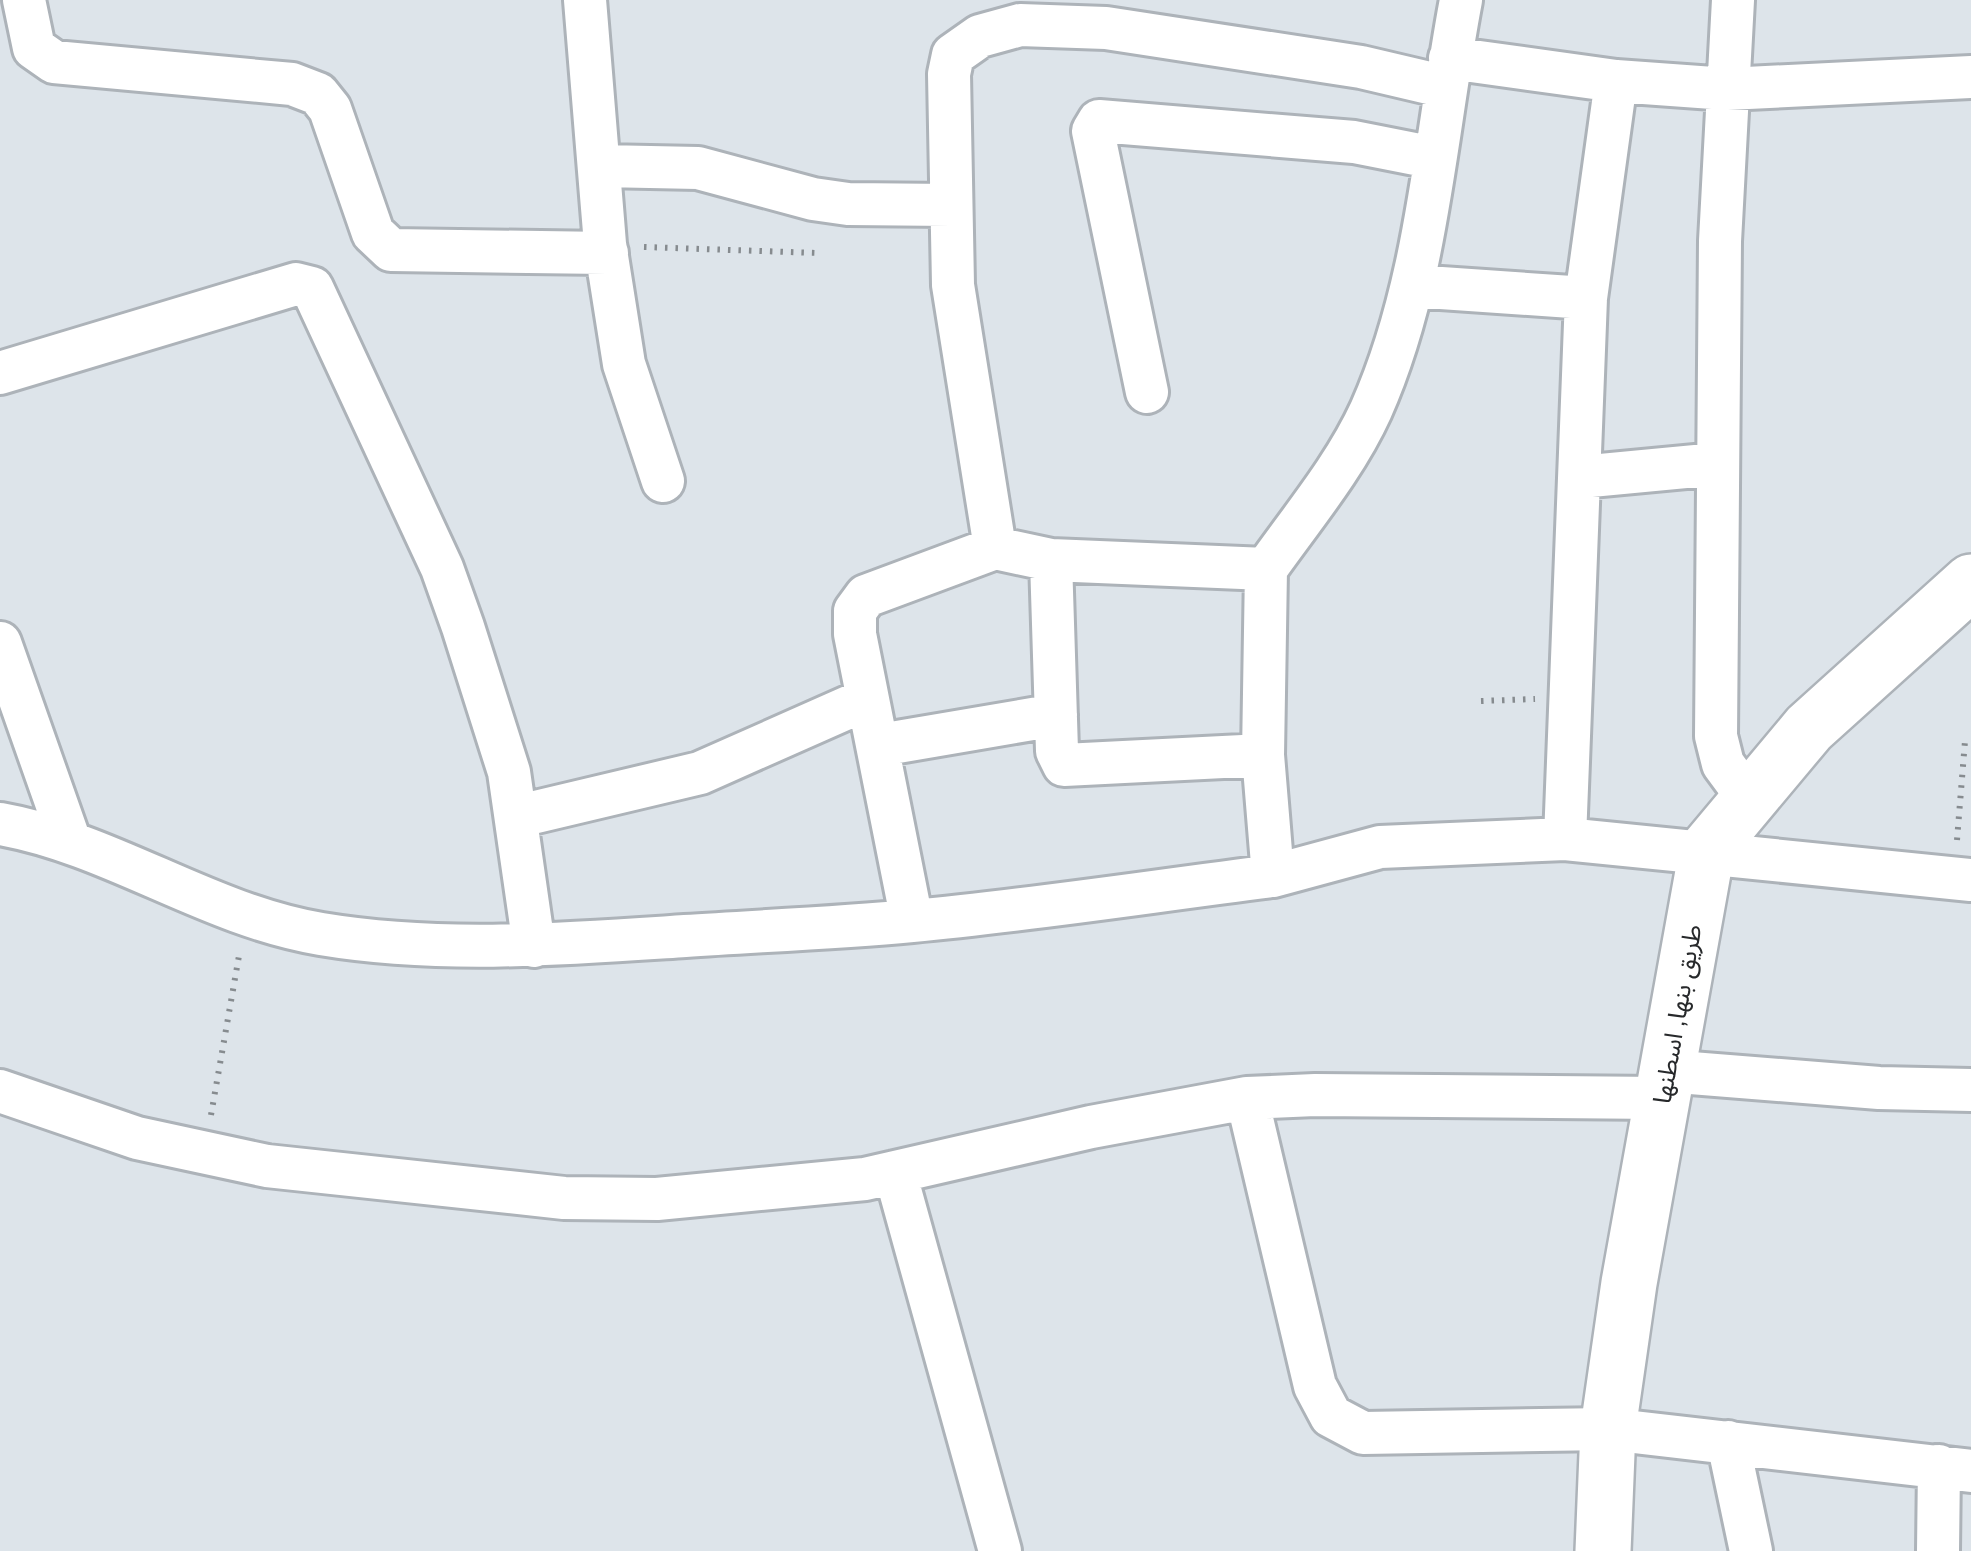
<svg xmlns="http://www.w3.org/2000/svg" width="1971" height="1551" font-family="Arial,'Noto Sans Arabic',sans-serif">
<rect width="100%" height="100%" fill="#dde4ea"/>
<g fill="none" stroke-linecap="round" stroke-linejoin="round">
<g stroke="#adb3b9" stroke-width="48">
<path id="minor" d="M24 0 34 48 54 62 292 84 318 94 330 109 373 233 391 250 607 253
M585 0 605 244 624 364 663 481
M1733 0 1720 241 1716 736 1723 764 1748 798
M1450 58 1616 81 1727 89 1971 77
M602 166 698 168 813 199 848 204 951 205
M1412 286 1586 298
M0 373 296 284 312 288 442 568 463 627 509 772 534 946
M1147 392 1093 131 1099 121 1354 142 1435 158
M1580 477 1717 464
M995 548 953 285 949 74 953 55 980 36 1020 25 1106 28 1361 67 1446 87
M1051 560 1266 569C1302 518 1345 467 1371 410 1428 282 1435 136 1461 0
M1266 569 1263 755 1273 876 1380 847 1565 839 1971 880
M0 643 69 839
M880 745 1056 715
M519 816 700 773 867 699
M0 824C113 844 207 915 321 934 441 954 565 944 685 936 760 931 836 928 912 921 1032 910 1153 891 1273 876
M1565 839 1586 298 1616 81
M912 921 855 634V611L866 596 995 548 1051 560 1057 751 1064 765 1263 755
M1666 1071 1879 1088 1971 1090
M0 1091 137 1138 267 1166 564 1198 657 1199 865 1179 1091 1127 1247 1098 1315 1095 1661 1098
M1247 1098 1315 1386 1331 1416 1363 1433 1608 1429 1971 1471
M895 1172 1000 1551
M1728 1442 1751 1551
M1938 1551 1939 1466"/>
</g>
<g stroke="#adb3b9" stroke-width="60">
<path id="secondary" d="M1603 1551 1608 1429 1629 1283 1707 850 1809 728 1971 582"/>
</g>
<path stroke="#868b8f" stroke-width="6" stroke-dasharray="2.5 8" stroke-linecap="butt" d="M644 247 818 253
M1481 701 1535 699
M1957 840 1965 741
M211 1115 240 950"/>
<use href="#minor" stroke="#fff" stroke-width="42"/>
<use href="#secondary" stroke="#fff" stroke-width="55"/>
</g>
<g text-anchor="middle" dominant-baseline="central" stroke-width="10" stroke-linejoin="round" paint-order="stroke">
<g font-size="25" fill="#27292b" stroke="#fff">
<text transform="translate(1677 1014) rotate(-80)">طريق بنها, اسطنها</text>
</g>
</g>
</svg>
